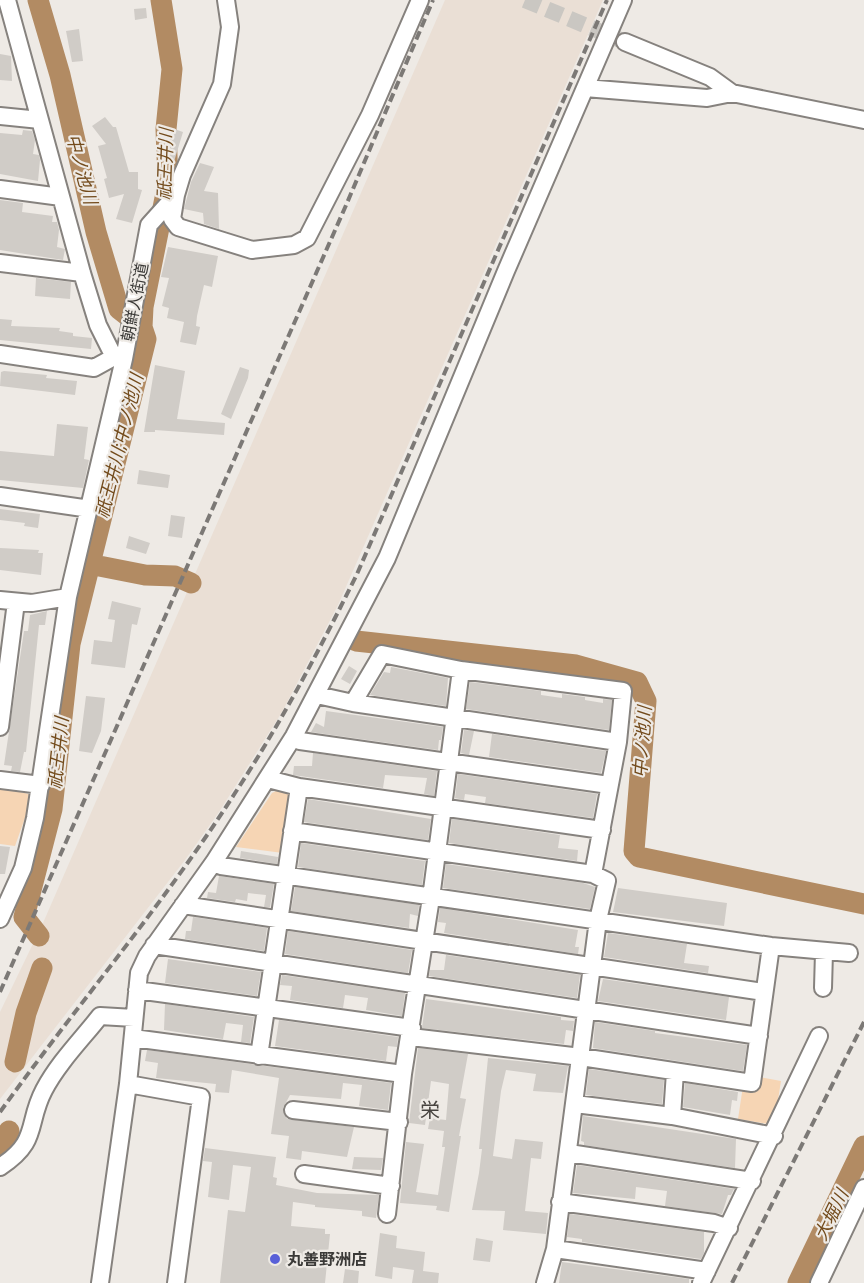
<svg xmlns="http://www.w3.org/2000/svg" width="864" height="1283" font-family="Roboto,'Noto Sans JP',sans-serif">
<rect width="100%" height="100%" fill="#eeeae5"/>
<path fill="#eadfd5" d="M445 0H603L338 605 282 712 219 812 185 860 0 1099V1012L43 923Z"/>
<path fill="#f6d5b4" d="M3 788 29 794 26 815 15 846 0 844V790Z
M280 789 291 791 283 853 236 847 272 793Z
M760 1077 781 1081 774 1125 738 1119 743 1086Z"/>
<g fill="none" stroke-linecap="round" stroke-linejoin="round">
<path stroke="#b28b63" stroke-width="21" d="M38 0 60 75 96 232 119 309 142 327
M89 564 145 575 175 576 191 583
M356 641 576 665 637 682 646 701 634 851 639 857 864 904
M39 936 24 917 52 809 70 644 146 339 142 327 143 307 168 183 166 129 172 69 161 0
M15 1062 26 1013 42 968
M0 1166 9 1131
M798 1283 864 1146"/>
</g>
<path fill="#d0ccc7" d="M146 8 147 18 135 20 134 9Z
M79 29 83 61 72 62 66 31Z
M0 54 11 56 12 81 0 80Z
M105 117 113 127H116L129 172H138V189L142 190 132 223 116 219 124 194 109 198 104 179 107 178 98 146 106 144 92 126Z
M174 129 183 132 173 165 165 162Z
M23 130 32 131 35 140 33 154 39 155 40 160 38 181 0 174V133L22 135Z
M200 163 214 167 204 191 218 193 219 229 204 224 203 213 184 209 191 182Z
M0 200 23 203 22 212 53 216 52 222H57L59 230 57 247 65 249 63 260 0 250Z
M168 247 218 256 212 287 204 285 197 316 196 326 200 327 196 345 180 342 184 322 167 318 169 308 162 306 169 278 161 277Z
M36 278 71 282 70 299 35 296Z
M0 319 12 320 11 326 60 328 59 331 73 333V336L92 338 91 349 0 340Z
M155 365 185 371 177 419 225 423 224 435 155 430V432H144Z
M240 367 249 370 248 378 231 419 221 414Z
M4 371 47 375 46 378 77 381 75 395 0 386 1 372Z
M57 424 88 427 84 459 89 460 83 488 0 480V451L54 456Z
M139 470 170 475 168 488 137 484Z
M0 509 40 514 38 528 24 526 25 523 0 520Z
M171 515 185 517 182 538 168 536Z
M129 536 150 543 146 554 126 548Z
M0 548 39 550 38 553H43L41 575 0 570Z
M112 601 141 608 137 625 132 624 125 668 91 664 94 640 112 642 115 620 108 619Z
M47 611 45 625H39L26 752H24L20 772 11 771 12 766 4 765 24 631H28L30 615Z
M349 666 357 671 350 684 341 679Z
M391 667 448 678 446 706 370 695 384 672 390 673Z
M470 682 541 691V695L562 698V694L585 697V700L603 703V699L612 700 609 730 466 709Z
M86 696 105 698 101 731 92 753 79 751Z
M326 711 443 727 441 740H439L438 750 311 732 316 723 324 727Z
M464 730 474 731 469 755 461 753Z
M492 734 606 751 601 773 489 757Z
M313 753 437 771 434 796 424 794 427 778 385 775 383 788 293 775 294 766H312Z
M458 774 597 794 593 818 485 803 486 797 465 794 464 800 455 798Z
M308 799 431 819 428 840 304 822Z
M452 819 560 835 558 848 578 850 577 861 449 843Z
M301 843 425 861 422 885 298 867Z
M0 846 10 847 5 874H0Z
M241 851 278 857 277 864 240 858Z
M446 864 583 883 595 887 590 909 443 888Z
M219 876 274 884 270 907H264L266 895 248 893 247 901 236 899 235 902 207 898 208 892 216 893Z
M295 887 419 905 418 916 410 914 409 928 291 911Z
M618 888 727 903 724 926 613 912Z
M440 908 578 930 575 947H579L578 954 444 933 446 923 438 922Z
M193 917 267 928 264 951 185 939 186 931H191Z
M288 931 412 950 408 973 285 954Z
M608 933 687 944 684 963 709 966 708 973 604 957Z
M446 955 580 975 577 998 429 976 430 970H444Z
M168 959 261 972 257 996 165 983Z
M282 975 405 993 402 1016 366 1010 368 998 345 995 343 1008 290 1000 292 986 280 985Z
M603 979 729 997 726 1020 598 1001Z
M426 999 561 1017V1020L574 1021 573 1031 566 1030 564 1044 422 1028Z
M165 1004 254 1017 250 1043 241 1042 243 1025 226 1023 223 1039 164 1030Z
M279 1020 398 1037 397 1047 388 1046 386 1061 275 1046Z
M595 1022 655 1031V1033L747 1045 743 1071 593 1048Z
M418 1048 468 1054 460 1098 466 1099 459 1136H461L449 1212 436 1210 437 1206 400 1203 406 1142 424 1144 416 1192 438 1195 445 1147H442L444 1131 428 1129 430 1118 446 1120 449 1084 431 1081 425 1125 409 1123Z
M147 1050 391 1083 388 1110 359 1106 362 1085 343 1083 341 1099 290 1095 283 1108 287 1119 354 1127 347 1157 302 1151 301 1160 286 1158 289 1136 271 1134 279 1078 232 1070 229 1093 215 1092 216 1084 156 1078 158 1063 145 1061Z
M488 1058 568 1066 563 1093 533 1091 536 1074 506 1070 501 1091 493 1156 512 1159 515 1139 543 1142 541 1159 531 1158 525 1211 548 1213 546 1234 503 1230 505 1211 472 1210 479 1173 482 1149H479Z
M589 1069 664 1080 662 1104 586 1095Z
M685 1083 738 1092 737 1101 732 1100 730 1115 683 1107Z
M583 1116 736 1139 735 1168 584 1145V1142L581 1141Z
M205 1148 276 1157 273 1177 277 1178 276 1185 317 1193 379 1195 376 1218 362 1216V1211L315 1207V1205L293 1202 291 1226 325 1229V1234H330L325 1283H220L228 1210 245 1212 251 1167 233 1165 229 1200 208 1197 212 1162 203 1161Z
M354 1157 383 1158 381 1170 352 1169Z
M577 1165 734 1189 731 1195H728L722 1214 665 1206 667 1191 636 1187 635 1199 573 1193Z
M570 1214 704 1232V1253L701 1259 582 1242V1239L567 1237Z
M380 1233 397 1236 396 1248 425 1252 423 1271 439 1273 438 1283H412L414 1270 393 1267 392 1279 375 1276Z
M476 1238 493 1241 490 1262 473 1260Z
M562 1262 689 1279V1283H559Z
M345 1269 359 1271 358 1283H343Z"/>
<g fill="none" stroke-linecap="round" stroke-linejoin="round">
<path stroke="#cac7c2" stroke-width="16" stroke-dasharray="16 8" stroke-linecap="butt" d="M525 0 625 42"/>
<g stroke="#86827e" stroke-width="20">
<path id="minor" d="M7 0 82 273 98 325 114 357
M625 42 710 77 732 93
M585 88 707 98 732 93 864 120
M0 116 40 120
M0 189 61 197
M176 195 172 219 178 227 252 250 294 245 307 238 370 115 420 0
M0 263 82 273
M0 354 94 368 114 357 123 359
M0 496 90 509
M0 600 32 603 68 597
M317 695 353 703 618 742
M353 703 382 654 461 670 623 691 618 742 593 874
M0 727 16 602
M294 736 300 741 609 785
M268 779 299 787 602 830
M0 780 41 785
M292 831 593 874 607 881 598 920 555 1249 545 1283
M214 862 221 866 771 946 849 953
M183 905 764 992
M0 919 23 868 35 818 68 597 124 359 149 225 176 195 182 175 222 84 230 27 226 0
M154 945 759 1036
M823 988 824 952
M137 990 412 1028
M411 1037 581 1057 752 1083 771 946
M133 1038 403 1074
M259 1056 299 787
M128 1084 201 1097 176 1283
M575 1104 672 1116 774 1136
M293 1110 399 1122
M672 1116 675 1072
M569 1153 752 1181
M0 1167C40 1141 26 1124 44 1090 58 1063 82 1039 100 1016L134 1018
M304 1174 391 1186
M560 1202 714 1223 729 1228
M387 1214 403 1074 431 898 461 670
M555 1249 707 1271
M100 1283 128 1084 139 973 147 956 214 862 294 736 387 558 506 271 623 0
M701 1283 819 1036
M819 1283 864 1188"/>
</g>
<use href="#minor" stroke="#fff" stroke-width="16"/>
<path stroke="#7c7976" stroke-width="4" stroke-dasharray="9 4.5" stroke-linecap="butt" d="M0 992 347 203 433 0
M0 1112C77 1005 164 904 235 793 281 723 320 649 357 574L607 0
M732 1283 864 1022"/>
</g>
<circle fill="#5960d8" stroke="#eeeae5" stroke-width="2" cx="275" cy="1259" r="6"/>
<g text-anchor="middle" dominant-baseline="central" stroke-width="4.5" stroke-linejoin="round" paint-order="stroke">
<g font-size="16" fill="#3a3937" stroke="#eeeae5">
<text transform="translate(135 302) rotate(-79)">朝鮮人街道</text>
</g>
<g font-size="16" font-weight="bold" fill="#3a3937" stroke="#eeeae5" text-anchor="start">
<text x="287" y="1259">丸善野洲店</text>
</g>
<g font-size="18" font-style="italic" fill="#734b1c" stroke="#eeeae5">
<text transform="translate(165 164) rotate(-88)">祇王井川</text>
<text transform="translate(82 169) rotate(75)">中ノ池川</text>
<text transform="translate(119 446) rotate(-76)">祇王井川;中ノ池川</text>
<text transform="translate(642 742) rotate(-86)">中ノ池川</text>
<text transform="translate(58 753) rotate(-84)">祇王井川</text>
<text transform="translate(831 1215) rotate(-64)">大堀川</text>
</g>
<g font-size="20" fill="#47433f" stroke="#eeeae5">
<text x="430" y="1110">栄</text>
</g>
</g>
</svg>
